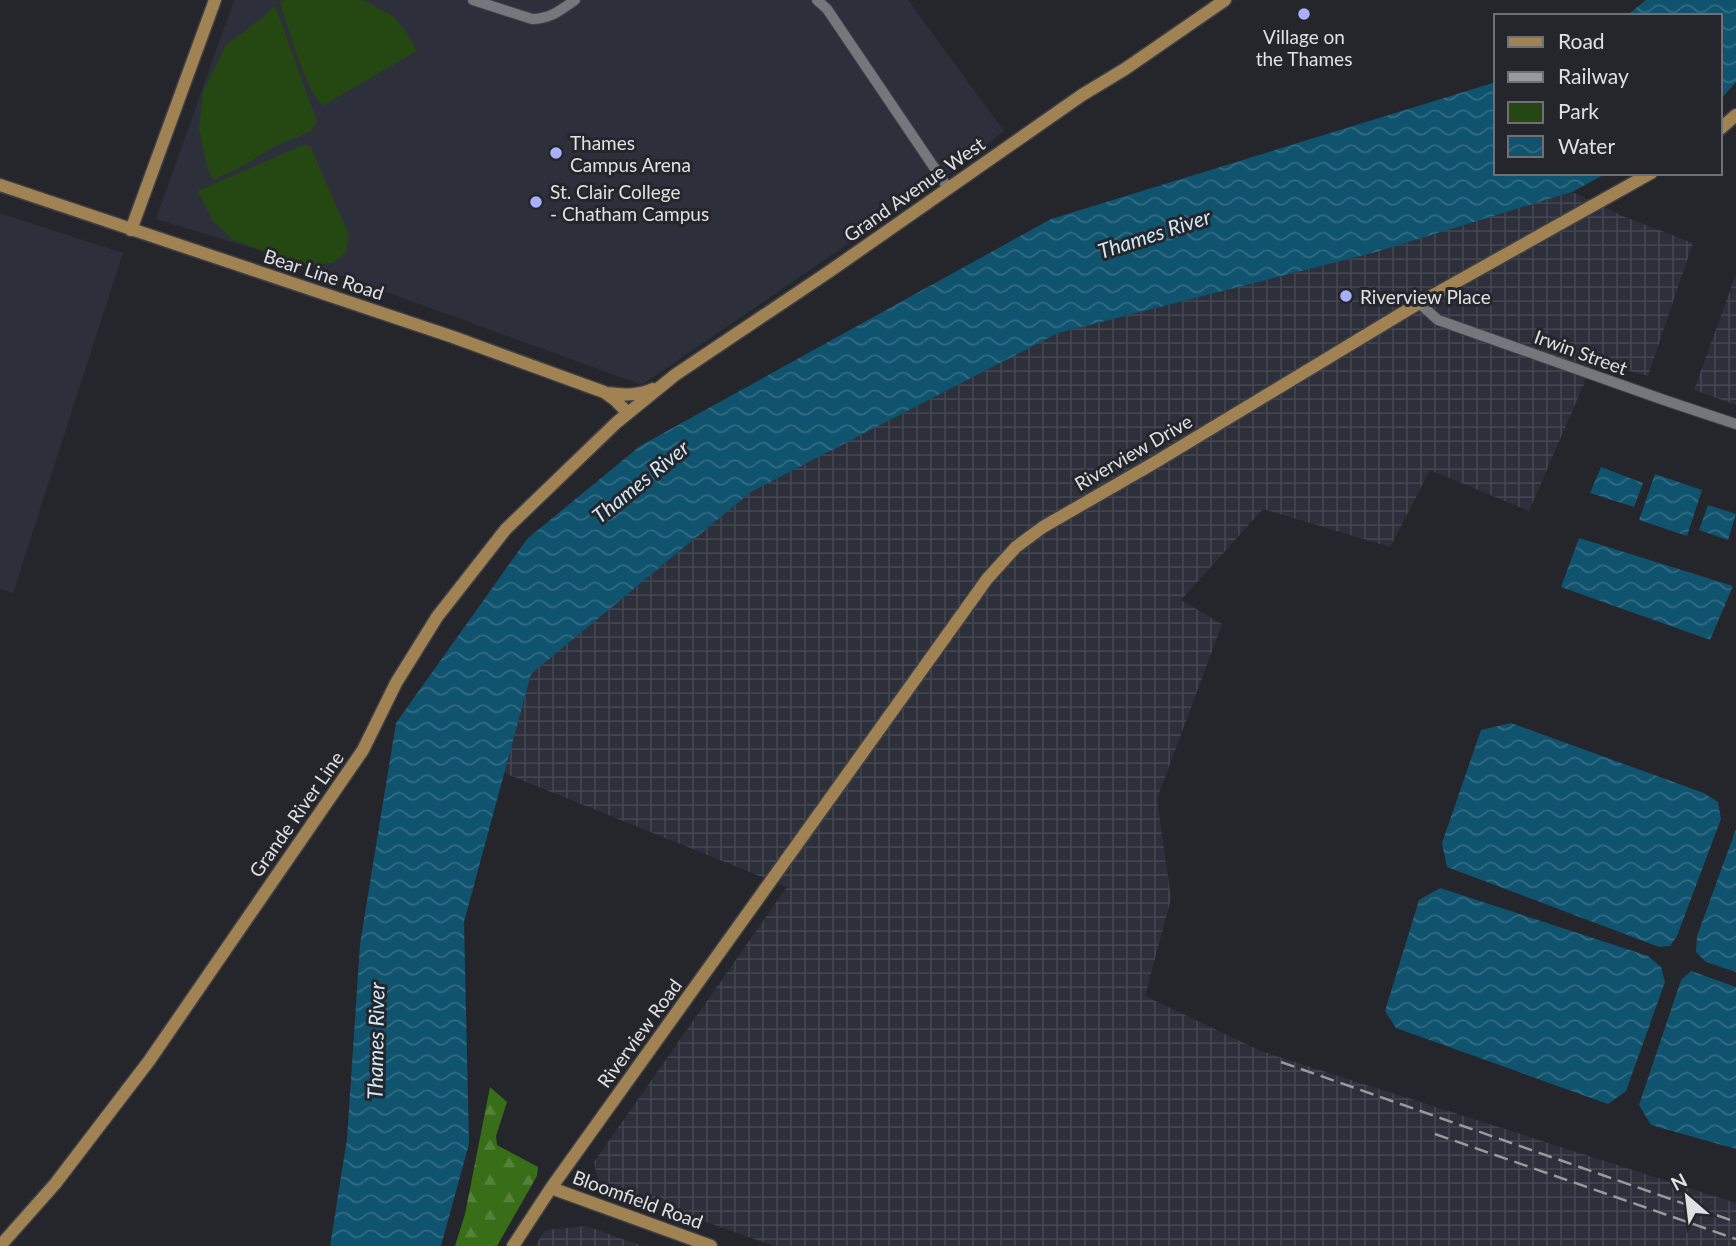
<svg xmlns="http://www.w3.org/2000/svg" width="1736" height="1246" font-family="Lato,sans-serif">
<defs>
<pattern id="industrial-grid" width="8" height="8" patternUnits="userSpaceOnUse" patternTransform="scale(1.75)"><rect width="8" height="8" fill="#2d303a"/><path d="M0 4h8M4 0v8" fill="none" stroke="#41444d"/></pattern>
<pattern id="forest-firs" width="22" height="20" patternUnits="userSpaceOnUse" patternTransform="scale(1.75)"><rect width="22" height="20" fill="#386e18"/><path d="M5 1l3.5 6h-7zM16 11l3.5 6h-7z" fill="#548239"/></pattern>
<pattern id="water-waves" width="16" height="10" patternUnits="userSpaceOnUse" patternTransform="scale(1.75)"><rect width="16" height="10" fill="#0f536e"/><path d="M0 5q4-4 8 0t8 0" fill="none" stroke="#326b83"/></pattern>
</defs>
<rect width="100%" height="100%" fill="#25262c"/>
<path fill="#2d303a" d="M234 0H908L1004 131 934 185 642 385 334 273 156 219Z
M0 213 123 253 13 593 0 589Z"/>
<path fill="url(#industrial-grid)" d="M1572 192 1625 217 1693 243 1648 376 1594 361 1529 511 1430 470 1390 547 1263 509 1181 600 1222 624 1157 799 1171 899 1145 996 1261 1051 1736 1203V1246H774L599 1184 594 1162 787 887 504 773 531 674 751 492 1058 333 1376 252Z
M1736 274V405L1694 390Z
M586 1226 642 1246H535L545 1230Z"/>
<path fill="#254812" d="M284 0H364L394 17 407 33 417 51 324 105C307 96 287 24 280 2Z
M275 5 317 122 311 131 270 149 243 166 213 180 207 166 199 128 203 92 226 45 262 18Z
M303 145 310 146 349 235 346 252 333 263 304 265 233 240 213 221 198 191Z"/>
<path fill="url(#forest-firs)" d="M490 1087 507 1102 496 1136 497 1145 538 1167 537 1176 497 1246H455L465 1214Z"/>
<path fill="url(#water-waves)" d="M1646 0H1736V82L1720 100V16H1626Z
M1496 82V173H1607L1572 192 1376 252 1058 333 751 492 531 674 464 922 469 1144 441 1246H330L347 1139 360 944 396 723 527 539 640 446 1051 219Z
M1601 467 1643 483 1634 507 1590 493Z
M1655 474 1702 490 1687 536 1639 520Z
M1708 505 1736 514 1728 540 1699 530Z
M1579 538 1733 586 1710 640 1561 587Z
M1511 723 1704 793 1718 802 1721 819 1677 936 1670 946 1659 947 1447 867 1442 843 1481 730Z
M1736 829V972L1706 962 1696 952 1697 936Z
M1440 888 1648 956 1661 967 1665 982 1626 1091 1608 1104 1396 1028 1385 1011 1419 900Z
M1691 971 1736 987V1149L1651 1125 1639 1105 1681 980Z"/>
<g fill="none" stroke-linecap="round" stroke-linejoin="round">
<g stroke="#404146" stroke-width="12">
<path id="minor" d="M473 0 532 19C550 19 561 10 575 0
M817 0 827 9 948 188
M1419 303 1438 320 1664 400 1736 424"/>
</g>
<g stroke="#404146" stroke-width="15">
<path id="major" d="M1720 129 1736 115
M0 185 453 337 604 392 615 400 628 413
M131 230 215 0
M606 393C623 395 637 396 653 389
M551 1188 711 1246
M0 1246 55 1184 149 1061 363 750 396 683 437 617 506 529 616 423 675 375 830 271 1082 95 1125 69 1225 0
M513 1246 551 1188 987 579 1016 547 1043 527 1154 463 1419 303 1651 173"/>
</g>
<use href="#minor" stroke="#75777d" stroke-width="10"/>
<use href="#major" stroke="#a18253" stroke-width="12"/>
<path stroke="#98999d" stroke-width="2.5" stroke-dasharray="14 7" stroke-linecap="butt" d="M1281 1062 1736 1222
M1435 1134 1736 1239"/>
</g>
<g fill="#a8b0fc" stroke="#25262c" stroke-width="2.5">
<circle cx="1304" cy="14" r="7"/>
<circle cx="556" cy="153" r="7"/>
<circle cx="536" cy="202" r="7"/>
<circle cx="1346" cy="296" r="7"/>
</g>
<g text-anchor="middle" dominant-baseline="central" stroke-width="6" stroke-linejoin="round" paint-order="stroke">
<g font-size="19" fill="#dfe0e3" stroke="#25262c" text-anchor="start">
<text x="1304" y="36" text-anchor="middle">Village on<tspan x="1304" dy="22">the Thames</tspan></text>
<text x="570" y="142">Thames<tspan x="570" dy="22">Campus Arena</tspan></text>
<text x="550" y="191">St. Clair College<tspan x="550" dy="22">- Chatham Campus</tspan></text>
<text x="1360" y="296">Riverview Place</text>
</g>
<g font-size="19" fill="#dfe0e3" stroke="#25262c">
<text transform="translate(914 189) rotate(-35)">Grand Avenue West</text>
<text transform="translate(324 274) rotate(18)">Bear Line Road</text>
<text transform="translate(1581 352) rotate(20)">Irwin Street</text>
<text transform="translate(1133 452) rotate(-30)">Riverview Drive</text>
<text transform="translate(296 814) rotate(-55)">Grande River Line</text>
<text transform="translate(639 1033) rotate(-54)">Riverview Road</text>
<text transform="translate(638 1199) rotate(20)">Bloomfield Road</text>
</g>
<g font-size="21" font-style="italic" fill="#cfe8f5" stroke="#25262c">
<text transform="translate(1154 233) rotate(-18)">Thames River</text>
<text transform="translate(640 481) rotate(-39)">Thames River</text>
<text transform="translate(375 1041) rotate(-89)">Thames River</text>
</g>
</g>
<rect x="1494" y="14" width="228" height="161" fill="#25262c" stroke="#6f7075" stroke-width="2"/>
<rect x="1508" y="37" width="35" height="10" fill="#a18253" stroke="#6f7075" stroke-width="2"/>
<text x="1558" y="49" font-size="21" fill="#dfe0e3">Road</text>
<rect x="1508" y="72" width="35" height="10" fill="#98999d" stroke="#6f7075" stroke-width="2"/>
<text x="1558" y="84" font-size="21" fill="#dfe0e3">Railway</text>
<rect x="1508" y="102" width="35" height="21" fill="#254812" stroke="#6f7075" stroke-width="2"/>
<text x="1558" y="119" font-size="21" fill="#dfe0e3">Park</text>
<rect x="1508" y="136" width="35" height="21" fill="url(#water-waves)" stroke="#6f7075" stroke-width="2"/>
<text x="1558" y="154" font-size="21" fill="#dfe0e3">Water</text>
<g transform="translate(1687 1197) rotate(332)" stroke="#25262c" stroke-width="5" paint-order="stroke">
<path d="M0-5L12 26L0 18L-12 26Z" fill="#dfe0e3"/>
<text y="-10" font-size="19" font-weight="bold" text-anchor="middle" fill="#dfe0e3">N</text>
</g>
</svg>
